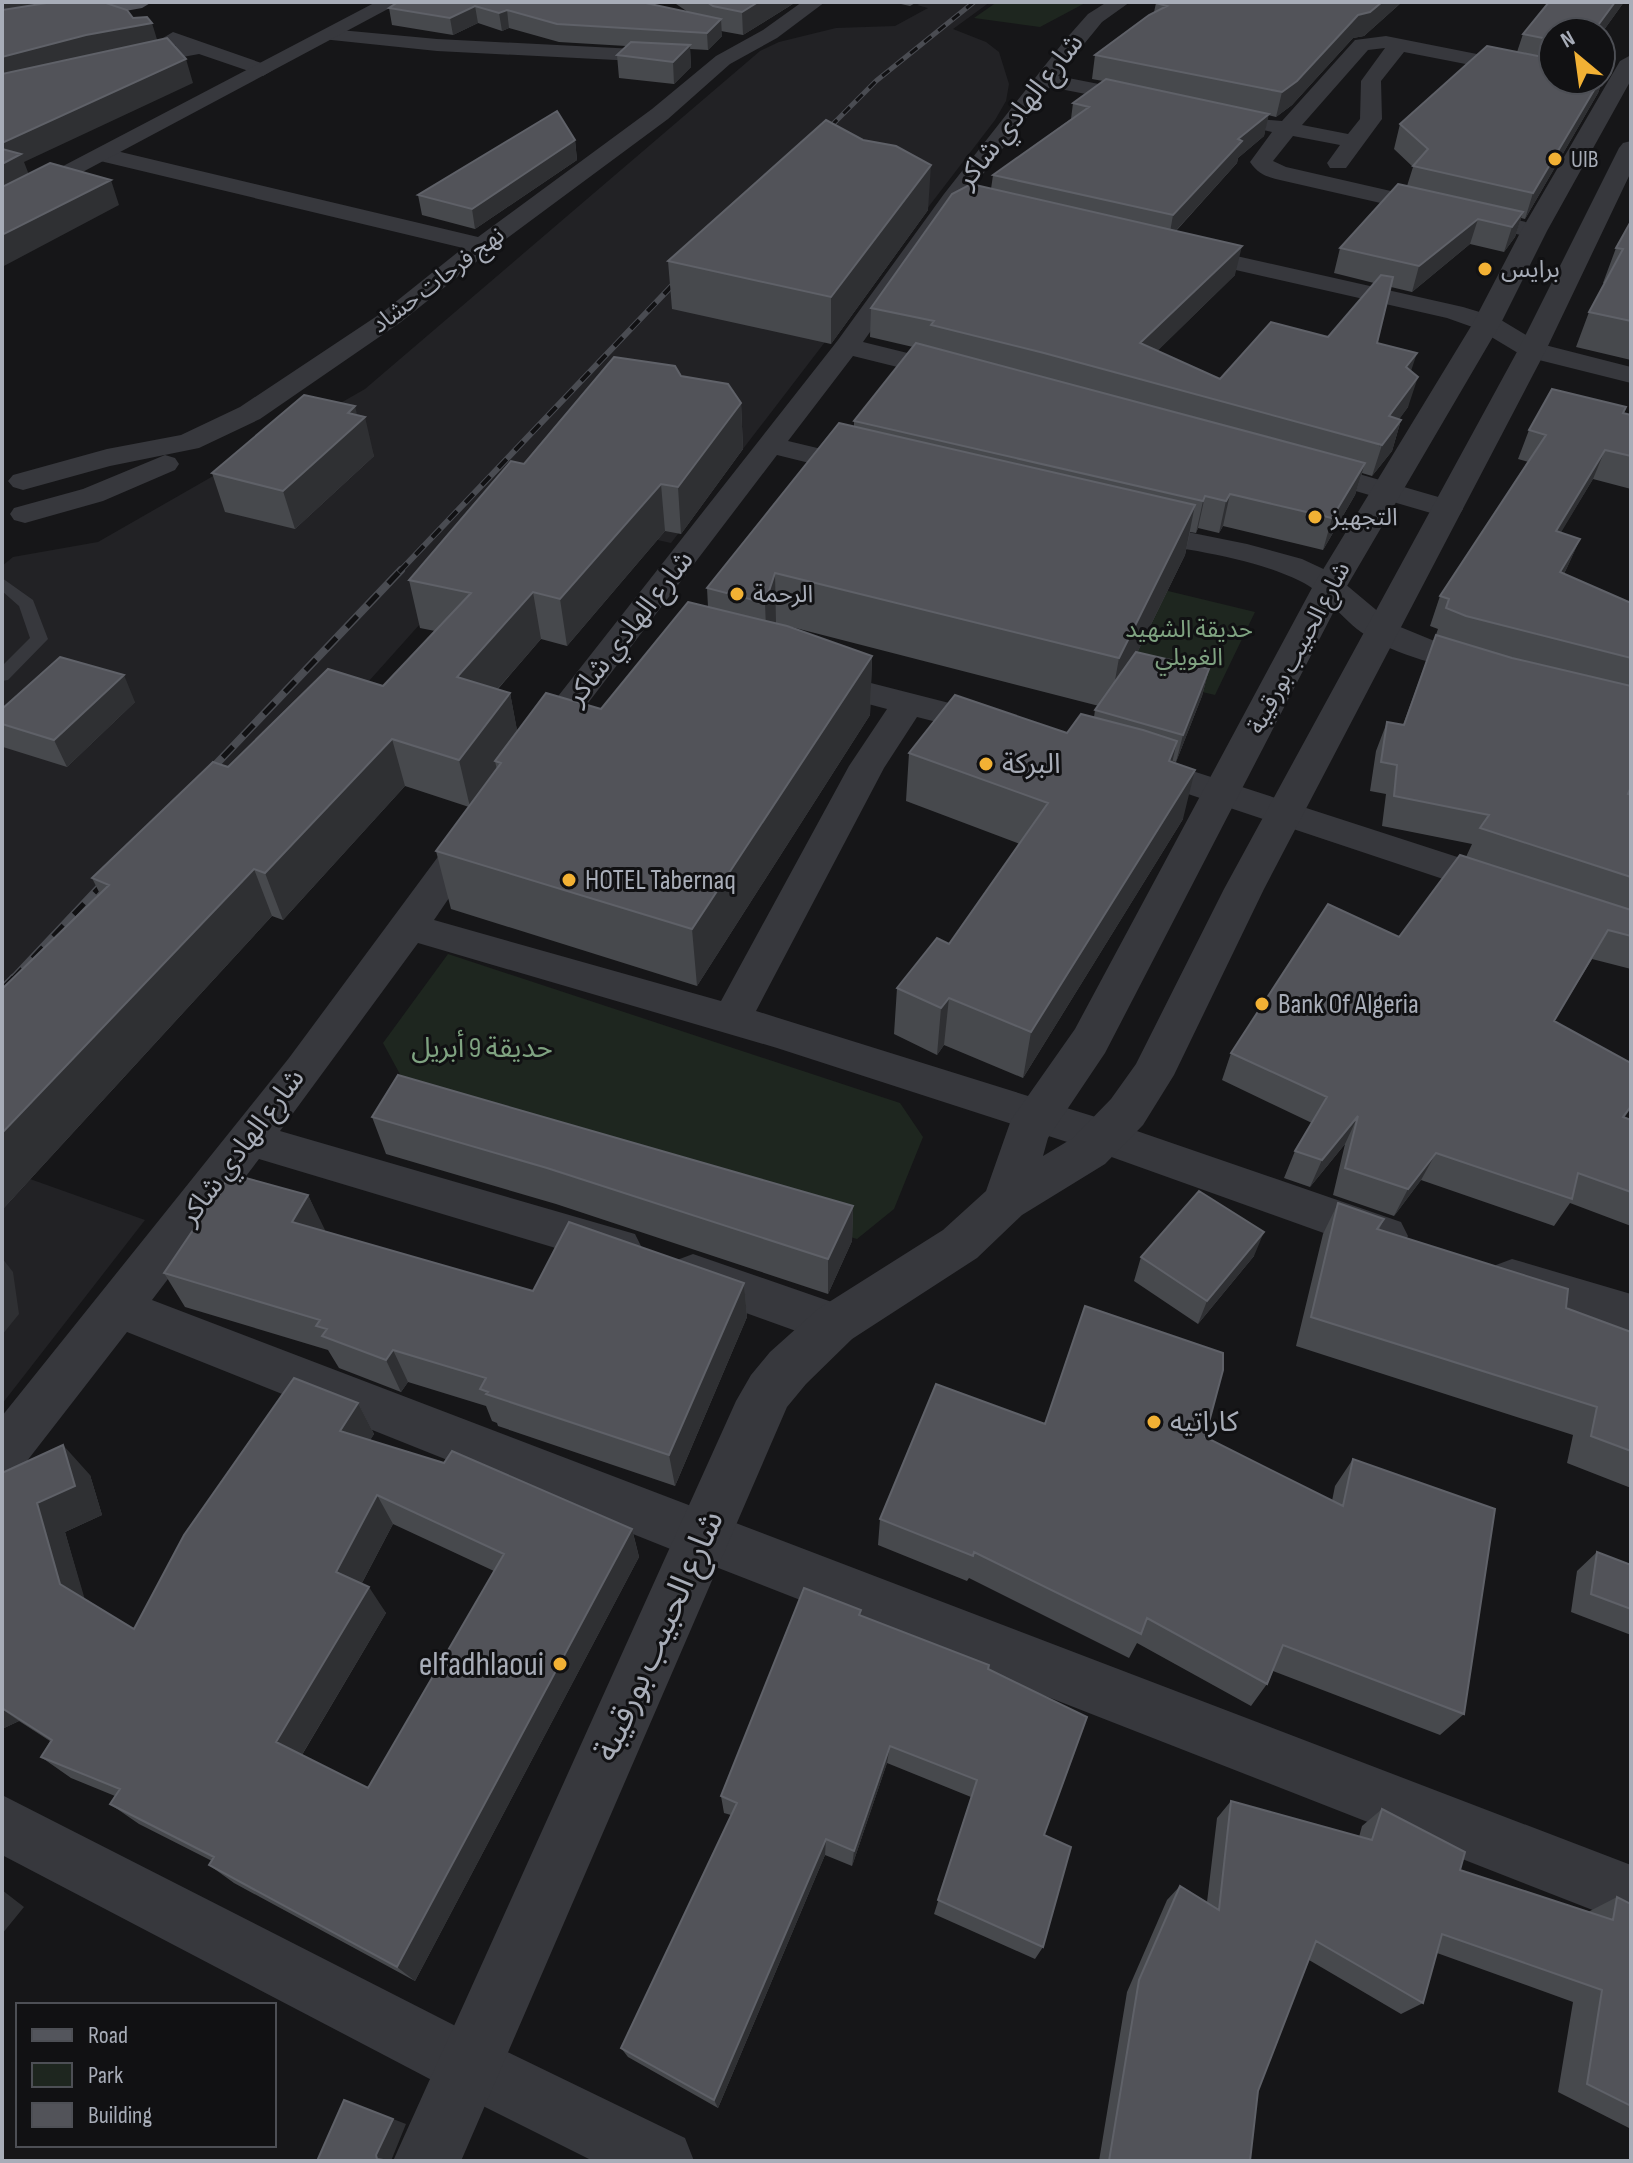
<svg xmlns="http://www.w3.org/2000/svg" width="1633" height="2163" font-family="'Sofia Sans Condensed','Noto Sans Arabic',sans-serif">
<rect width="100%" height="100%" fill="#161618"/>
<path fill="#222225" d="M924 2H990L953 29 986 42 999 52 1009 84 1006 101 995 120 671 543 522 510 2 1091V566L13 557 98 542 365 389 760 51 779 42 836 28 895 26 928 8 917 5Z
M2 1169 145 1220 2 1404Z"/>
<path fill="#1e261f" d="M997 2H1087L1040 27 974 18Z
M1164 590 1255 612 1215 695 1121 673Z
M448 954 900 1103 923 1137 894 1209 857 1239 420 1111 383 1043Z"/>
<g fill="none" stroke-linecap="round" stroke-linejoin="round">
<path fill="#37383d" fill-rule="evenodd" d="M2 578 33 600 48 639 8 680 2 681V666L30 638 19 606 2 591Z"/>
<path fill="#37383d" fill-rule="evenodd" d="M802 2H825L777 38 730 64 668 119 491 250 401 322 260 419 199 448 110 466 23 490 13 487 8 481 13 475 107 449 181 435 240 407 383 312 463 248 96 160 93 155 96 150 104 148 478 237 652 109 716 56 763 30Z
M1107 2H1130L1102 22 1058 76 1155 95 1158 100 1155 105 1147 106 1050 87 960 204 863 342 968 368 972 374 968 380 958 382 853 356 788 441 880 463 885 469 880 475 870 478 777 455 550 753 538 756 526 753 521 745 526 737 838 340 944 194 1065 40 1088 14Z
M329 29 437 39 675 51 685 57 675 63 437 51 322 39 319 35 322 31Z
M173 32 270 66 273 70 263 76 199 54 123 68 113 62 116 58 176 46 163 38Z
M1386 36 1553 69V80H1558L1553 81 1404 52 1381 81 1382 119 1346 168H1330L1327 163 1340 145 1293 136 1273 161 1286 167 1543 226 1546 231 1543 236 1534 238 1280 180C1267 177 1258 174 1250 162L1272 132 1259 129 1256 124 1259 119 1282 121 1355 40ZM1385 48 1361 81 1360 119 1348 134 1302 125 1368 50Z
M1183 244 1463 307 1496 317 1541 344 1631 367V383L1523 356 1478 329 1447 318 1174 256 1171 251 1174 246Z
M165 455 175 458 179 464 175 470 103 501 25 523 14 520 10 514 14 508 83 489Z
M1304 458 1459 503 1463 509 1459 515 1448 518 1294 473 1289 467 1294 461Z
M1133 521 1247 544 1302 559 1332 573 1393 624 1432 640 1499 659 1504 666 1499 673 1487 676C1445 666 1396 657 1361 632 1339 616 1324 592 1300 581 1245 554 1181 551 1122 536L1118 530 1122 524Z
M816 669 1008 718 1013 726 1008 734 996 737 917 717 884 768 756 1011 1102 1119 1401 1222 1408 1236 1401 1250 1385 1255 1092 1150 777 1048 418 943 280 1131 635 1234 642 1248 635 1262 619 1267 259 1159 152 1300 1631 1865V1925L703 1562 127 1332 20 1470 2 1477V1416L289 1058 463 823 476 819 489 823 494 832 434 920 721 1001 849 766 887 709 804 687 799 680 804 673Z
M1137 753 1516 876 1522 886 1516 896 1503 899 1125 773 1119 765 1125 757Z
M693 1254 852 1309 859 1324 852 1339 835 1345 677 1288 670 1274 677 1260Z
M1512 1259 1631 1294V1336L1496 1293 1489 1279 1496 1265Z
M2 1795 491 2044 685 2138 694 2161H593L447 2088 2 1855Z"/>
<path fill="#37383d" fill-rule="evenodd" d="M376 2H401L2 215V198Z
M1631 55V80L1547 231 1501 323 1347 586 1105 1053 1048 1138 1043 1156 1073 1138 1111 1099 1136 1064 1224 889 1518 350 1619 148 1623 143 1631 141V172L1546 350 1264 889 1174 1075 1143 1125 1105 1164 1022 1215 977 1258 852 1339 806 1384 787 1407 461 2161H393L736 1401 751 1375 770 1352 818 1309 943 1230 986 1191 1011 1120 1075 1029 1313 586 1473 323 1521 231 1620 61Z"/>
<path fill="#53555c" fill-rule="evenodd" d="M108 2H152L142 8 2 33V21Z"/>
<g stroke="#4a4c52" stroke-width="5">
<path id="rail-far3" d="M818 139 876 81 974 2"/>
</g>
<g stroke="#4a4c52" stroke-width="6">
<path id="rail-far2" d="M399 572 685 272"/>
</g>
<g stroke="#4a4c52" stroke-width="8">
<path id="rail-far1" d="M202 779 401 570
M12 980 111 875"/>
</g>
<g stroke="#4a4c52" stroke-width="9">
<path id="rail" d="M2 990 14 978"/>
</g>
<use href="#rail-far3" stroke="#111113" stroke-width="3" stroke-dasharray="9" stroke-linecap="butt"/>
<use href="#rail-far2" stroke="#111113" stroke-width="4" stroke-dasharray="12" stroke-linecap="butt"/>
<use href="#rail-far1" stroke="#111113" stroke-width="5" stroke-dasharray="15" stroke-linecap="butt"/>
<use href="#rail" stroke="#111113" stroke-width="6" stroke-dasharray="19" stroke-linecap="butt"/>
</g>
<path fill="#47494d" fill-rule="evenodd" d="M398 2 688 12 673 2H796L743 35 721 31 722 36 708 50 690 49 691 67 674 84 619 78 617 55 626 46 559 42 509 28 502 31 478 23 453 35 392 25 389 8Z
M892 2H917L910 6Z
M1157 2H1402L1364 36 1353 38 1292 105 1276 117 1268 115 1264 136 1238 158 1237 163 1176 231 1235 275 1157 351 1220 379 1328 337 1374 283 1334 273 1340 248 1407 186 1413 167 1394 149 1400 124 1517 52 1523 34 1549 2H1624L1601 34V32H1553V80L1607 68 1598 93 1525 219 1521 218 1515 237 1504 252 1470 244 1412 292 1391 287 1377 343 1411 371 1408 407 1399 419 1401 420 1392 451 1372 476 1362 473 1355 495 1323 550 1223 526 1219 533 1198 528 1196 533 1190 532 1185 555 1137 653 1209 669 1202 696 1176 762 1172 761V762L1183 819 1023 1078 944 1045 937 1055 894 1034 897 988 949 944 1020 844 906 801 909 753 1067 733 1094 717 1095 710 1099 706 776 623 872 656 870 715 697 986 451 909 436 851 469 807 405 786 283 920 272 916 2 1210V989L100 894 92 878 228 767 383 686 435 631 420 628 409 580 524 464 681 376 741 403 743 449 681 534 665 531 567 646 541 639 498 689 510 693 517 731 601 709 708 607 707 588 854 427V421L913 347 870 337 871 308 991 189 993 175 1071 119 1073 103 1103 81 1092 79 1095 55 1154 12 1156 3Z
M575 140 577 160 475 229 422 215 418 195Z
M928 210 831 344 672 309 668 261Z
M1631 221V360L1576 347 1589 312 1605 283H1603L1616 248Z
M1623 413 1631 415V489L1593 479 1560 533 1580 539 1564 574 1631 603V787L1628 794 1631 795V969L1592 959 1554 1021 1631 1108 1624 1118 1631 1120V1226L1570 1203 1554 1226 1421 1180 1394 1216 1333 1195 1345 1144 1310 1187 1284 1178 1295 1151 1312 1123 1222 1080 1231 1053 1399 937 1466 857 1472 844 1382 826 1386 794 1370 791 1376 751 1387 722 1403 725 1438 629 1430 626 1440 596 1529 462 1518 459 1529 430Z
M357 415 374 456 295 529 225 512 212 473Z
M135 702 67 767 3 747 2 745V709Z
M372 1117 853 1206 852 1241 828 1294 556 1204 386 1154Z
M308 1195 324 1231 533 1291 744 1283 747 1317 675 1486 498 1426 497 1423 492 1421 486 1406 408 1382 401 1392 339 1368 328 1350 185 1307 164 1273Z
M1338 1203 1384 1219 1379 1230 1566 1308 1631 1332V1488L1567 1463 1573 1435 1296 1346 1323 1234Z
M1254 1256 1198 1324 1134 1281 1141 1257Z
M358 1403 374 1434 370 1440 632 1529 639 1557 415 1981 234 1883 209 1865 212 1861 139 1824 110 1804 115 1796 71 1778 41 1757 50 1741 19 1721 2 1729V1473L90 1475 102 1515 65 1532 84 1599 134 1629ZM393 1524 494 1571 368 1788 302 1755 386 1613 362 1583Z
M1045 1424 1205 1437 1332 1501 1335 1486 1353 1459 1464 1714 1440 1735 1273 1671 1267 1684 1251 1706 1137 1643 1129 1658 969 1578 967 1581 878 1545 880 1519Z
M1597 1552 1631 1565V1635L1571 1612 1577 1571Z
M861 1610 860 1616 988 1669 1044 1835 1043 1947 1035 1959 934 1914 971 1797 887 1763 852 1866 825 1855 718 2108 628 2057 621 2048 731 1815 724 1813 721 1796Z
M1231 1801 1359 1837 1362 1826 1382 1809 1460 1870 1588 1912 1617 1897 1631 1904V2129L1558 2092 1573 2002 1437 1953 1423 2003 1401 2014 1309 1960 1258 2091 1250 2161H1099L1127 1992 1167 1900 1180 1886 1207 1902 1217 1818Z"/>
<path fill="#2f3033" d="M2 2H93L2 18Z
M758 2H796L743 35 742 12Z
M1382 2H1402L1364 36 1353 38 1292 105 1276 117 1282 92 1358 15Z
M1615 2H1624L1601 34V32H1593Z
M475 6 478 23 453 35 450 18Z
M507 10 509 28 502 31 499 13Z
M721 19 722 36 708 50 707 33Z
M152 23 159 46 2 83V57L86 35Z
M690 45 691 67 674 84 673 62Z
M186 59 193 83 24 162 31 180 2 195V143Z
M1607 68 1598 93 1525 219 1533 193Z
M1269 114 1264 136 1238 158 1237 163 1169 238 1173 215 1238 139Z
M575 140 577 160 475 229 472 209Z
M931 165 928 210 831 344V297Z
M111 180 119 205 2 267V235Z
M1523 212 1515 237 1504 252 1512 227Z
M1478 219 1470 244 1412 292 1419 266Z
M1242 246 1235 275 1135 373 1140 343Z
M1417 353 1407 383 1406 367Z
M1418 377 1408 407 1379 447 1389 416Z
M741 403 743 449 681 534 678 487Z
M355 406 359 423 365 417 374 456 295 529 283 491 348 413Z
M1401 420 1392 451 1372 476 1382 445Z
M1605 450 1593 479 1544 561 1556 531Z
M1365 463 1355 495 1323 550 1332 518Z
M661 484 665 531 567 646 560 599Z
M1230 494 1223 526 1219 533 1226 501Z
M1205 496 1198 528 1196 533 1203 501Z
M1195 505 1185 555 1110 708 1119 658Z
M1580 539 1567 568 1547 602 1560 572Z
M775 573 776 623 767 653 765 603Z
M533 592 541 639 467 724 457 677Z
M872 656 870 715 697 986 692 929Z
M1209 669 1202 696 1176 762 1183 735Z
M124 675 135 702 67 767 54 740Z
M510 693 519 740 501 763 495 761 497 770 470 807 459 760Z
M392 739 405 786 283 920 265 873Z
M1177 741 1166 790 1169 761Z
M1195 770 1183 819 1023 1078 1031 1032Z
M254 869 272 916 2 1210V1133Z
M949 998 944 1045 937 1055 941 1008Z
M1358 1116 1345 1144 1310 1187 1322 1160Z
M1436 1153 1421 1180 1394 1216 1408 1189Z
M308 1195 325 1230 309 1257 292 1222Z
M853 1206 852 1241 828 1294V1259Z
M1264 1232 1254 1256 1198 1324 1207 1301Z
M2 1258 13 1272 19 1314 2 1335Z
M744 1283 747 1317 675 1486 669 1455Z
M393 1350 408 1382 401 1392 386 1360Z
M358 1403 374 1434 357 1461 340 1431Z
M63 1445 90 1475 102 1515 65 1532 88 1610 60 1584 37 1503Z
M377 1495 393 1524 354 1598 336 1572Z
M632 1529 639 1557 415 1981 397 1967Z
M369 1587 386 1613 297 1763 276 1742Z
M2 1709 19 1721 2 1729Z
M890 1746 887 1763 852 1866 854 1851Z
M826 1839 825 1855 718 2108 714 2100Z
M2 1890 24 1907 2 1934Z
M393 2119 406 2124 391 2161H382L377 2159 376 2155Z"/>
<path fill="#525359" stroke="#5f6168" stroke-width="2" fill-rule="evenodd" d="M53 2H103L127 10 133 18 147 17 152 23 86 35 2 57V10Z
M398 2H641L721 19 707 33 557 24 507 10 499 13 475 6 450 18 389 8Z
M707 2H758L742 12 713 6Z
M1157 2H1382L1370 12 1358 15 1297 81 1282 92 1095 55 1149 15 1167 6 1156 3Z
M1549 2H1615L1593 32H1553V40L1523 34Z
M167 38 186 59 2 143V74Z
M631 42 690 45 673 62 617 55Z
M1487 46 1553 59V80H1600L1533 193 1413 166 1428 149 1400 124Z
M1601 67 1607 68 1601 78Z
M1106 79 1269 114 1238 139 1242 141 1173 215 993 175 1089 107 1073 103Z
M557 111 575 140 472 209 418 195Z
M826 120 863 140 896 146 931 165 831 297 668 261Z
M2 149 21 154 2 164Z
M50 163 111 180 2 235V187Z
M971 184 1242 246 1140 343 1220 379 1271 322 1328 337 1381 275 1393 277 1377 343 1417 353 1406 367 1418 377 1389 416 1401 420 1382 445 1044 353 931 325 934 321 871 308 952 194Z
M1398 184 1523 212 1512 227 1478 219 1419 266 1340 248Z
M1631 221V321L1589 312 1623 249 1616 248Z
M916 343 1365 463 1332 518 1230 494 1226 501 1205 496 1203 501 854 421Z
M614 357 675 366 681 376 728 384 741 403 678 487 661 484 560 599 533 592 457 677 510 693 459 760 392 739 265 873 254 869 2 1133V989L109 885 92 878 213 762 228 767 328 669 383 686 471 593 409 580 511 461 524 464Z
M1552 389 1626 407 1623 413 1631 415V456L1605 450 1556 531 1580 539 1560 572 1631 603V658L1466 616 1446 608 1449 599 1440 596 1546 435 1529 430Z
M304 395 355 406 348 413 365 417 283 491 212 473Z
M839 423 1195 505 1119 658 775 573 765 603 707 588Z
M688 602 787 626 872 656 692 929 436 851 501 763 495 761 546 693 601 709Z
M1436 635 1512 658 1631 686V787L1628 794 1631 795V877L1480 828 1489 815 1394 796 1397 765 1381 762 1387 722 1404 725Z
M1136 652 1209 669 1183 735 1095 710Z
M60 657 124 675 54 740 2 724V709Z
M955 695 1067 733 1081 714 1143 730 1177 741 1169 761 1195 770 1031 1032 949 998 941 1008 897 988 937 938 949 944 1048 803 909 753Z
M1460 855 1631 910V936L1608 930 1554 1021 1631 1063V1106L1623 1117 1631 1120V1192L1578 1173 1572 1199 1436 1153 1408 1189 1345 1168 1358 1116 1322 1160 1295 1151 1327 1097 1231 1053 1328 904 1399 937Z
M398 1075 853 1206 828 1259 547 1168 372 1117Z
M231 1174 308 1195 292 1222 533 1291 569 1222 744 1283 669 1455 486 1394 488 1392 480 1389 486 1378 393 1350 386 1360 322 1336 327 1329 316 1326 320 1320 164 1273Z
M1199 1191 1264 1232 1207 1301 1141 1257Z
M1338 1203 1384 1219 1377 1229 1568 1289 1566 1308 1631 1332V1451L1591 1436 1597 1407 1311 1317Z
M1085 1306 1223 1353V1370L1205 1437 1343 1506 1353 1459 1495 1509 1464 1714 1283 1645 1267 1684 1147 1618 1141 1634 974 1552 973 1556 880 1519 936 1384 1045 1424Z
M294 1378 358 1403 340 1431 444 1463 452 1451 632 1529 397 1967 209 1865 214 1857 110 1804 120 1789 41 1757 52 1740 2 1708V1473L63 1445 75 1486 37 1503 60 1584 134 1629 184 1535ZM377 1495 504 1554 368 1788 276 1742 369 1587 336 1572Z
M1597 1552 1631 1565V1609L1591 1594Z
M804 1588 861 1610 859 1615 989 1665 988 1669 1087 1717 1044 1835 1071 1847 1043 1947 938 1900 977 1780 890 1746 854 1851 826 1839 714 2100 621 2048 737 1803 721 1796Z
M1231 1801 1372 1840 1382 1809 1465 1852 1460 1870 1613 1920 1617 1897 1631 1904V2106L1587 2084 1602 1990 1442 1934 1423 2003 1316 1941 1258 2091 1250 2161H1109L1139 1980 1180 1886 1219 1910Z
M344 2100 393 2119 376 2155 377 2159 383 2160 382 2161H317Z"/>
<g fill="#f2b134" stroke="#111113" stroke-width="3">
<circle cx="1555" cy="159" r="8"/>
<circle cx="1485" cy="269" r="8"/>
<circle cx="1315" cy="517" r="8"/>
<circle cx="737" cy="594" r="8"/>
<circle cx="986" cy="764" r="8"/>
<circle cx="569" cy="880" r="8"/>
<circle cx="1262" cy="1004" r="8"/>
<circle cx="1154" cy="1422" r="8"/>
<circle cx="560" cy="1664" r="8"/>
</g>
<g text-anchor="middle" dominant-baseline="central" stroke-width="6" stroke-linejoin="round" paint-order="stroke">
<g font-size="24" fill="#a8adb8" stroke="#111113" text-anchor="start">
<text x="1571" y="159">UIB</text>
<text x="1501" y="269">برايس</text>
<text x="1331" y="517">التجهيز</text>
<text x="753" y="594">الرحمة</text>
</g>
<g font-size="24" fill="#a8adb8" stroke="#111113">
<text transform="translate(438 280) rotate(-37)">نهج فرحات حشاد</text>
<text transform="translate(1299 648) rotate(-62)">شارع الحبيب بورقيبة</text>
</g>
<g font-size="24" fill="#7fa381" stroke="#111113">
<text x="1189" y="629">حديقة الشهيد<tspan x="1189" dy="28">الغويلي</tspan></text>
</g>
<g font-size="28" fill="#a8adb8" stroke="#111113">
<text transform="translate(1020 111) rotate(-52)">شارع الهادي شاكر</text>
<text transform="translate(630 628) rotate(-52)">شارع الهادي شاكر</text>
<text transform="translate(242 1147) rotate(-53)">شارع الهادي شاكر</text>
</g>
<g font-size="28" fill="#a8adb8" stroke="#111113" text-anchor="start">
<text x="1002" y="764">البركة</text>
<text x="585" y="880">HOTEL Tabernaq</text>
<text x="1278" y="1004">Bank Of Algeria</text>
<text x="1170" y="1422">كاراتيه</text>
</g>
<g font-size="28" fill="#7fa381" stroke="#111113">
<text x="482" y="1048">حديقة 9 أبريل</text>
</g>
<g font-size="34" fill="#a8adb8" stroke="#111113">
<text transform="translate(659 1636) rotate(-66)">شارع الحبيب بورقيبة</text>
</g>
<g font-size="34" fill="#a8adb8" stroke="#111113" text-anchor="end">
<text x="544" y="1664">elfadhlaoui</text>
</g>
</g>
<rect width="1633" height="2163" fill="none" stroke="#a8adb8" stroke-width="8"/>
<rect x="16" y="2003" width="260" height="144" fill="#111113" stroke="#4d4f55" stroke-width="2"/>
<rect x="32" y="2029" width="40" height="12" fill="#53555c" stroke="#4d4f55" stroke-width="2"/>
<text x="88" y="2043" font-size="24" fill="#a8adb8">Road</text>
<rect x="32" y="2063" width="40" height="24" fill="#1e261f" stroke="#4d4f55" stroke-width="2"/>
<text x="88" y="2083" font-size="24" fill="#a8adb8">Park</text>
<rect x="32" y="2103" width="40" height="24" fill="#525359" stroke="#4d4f55" stroke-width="2"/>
<text x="88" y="2123" font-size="24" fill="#a8adb8">Building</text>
<g transform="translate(1577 56) rotate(331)"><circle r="38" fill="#111113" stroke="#4d4f55" stroke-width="2"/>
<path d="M0-6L14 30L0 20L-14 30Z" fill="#f2b134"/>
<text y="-12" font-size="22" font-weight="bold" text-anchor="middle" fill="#a8adb8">N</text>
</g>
</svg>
